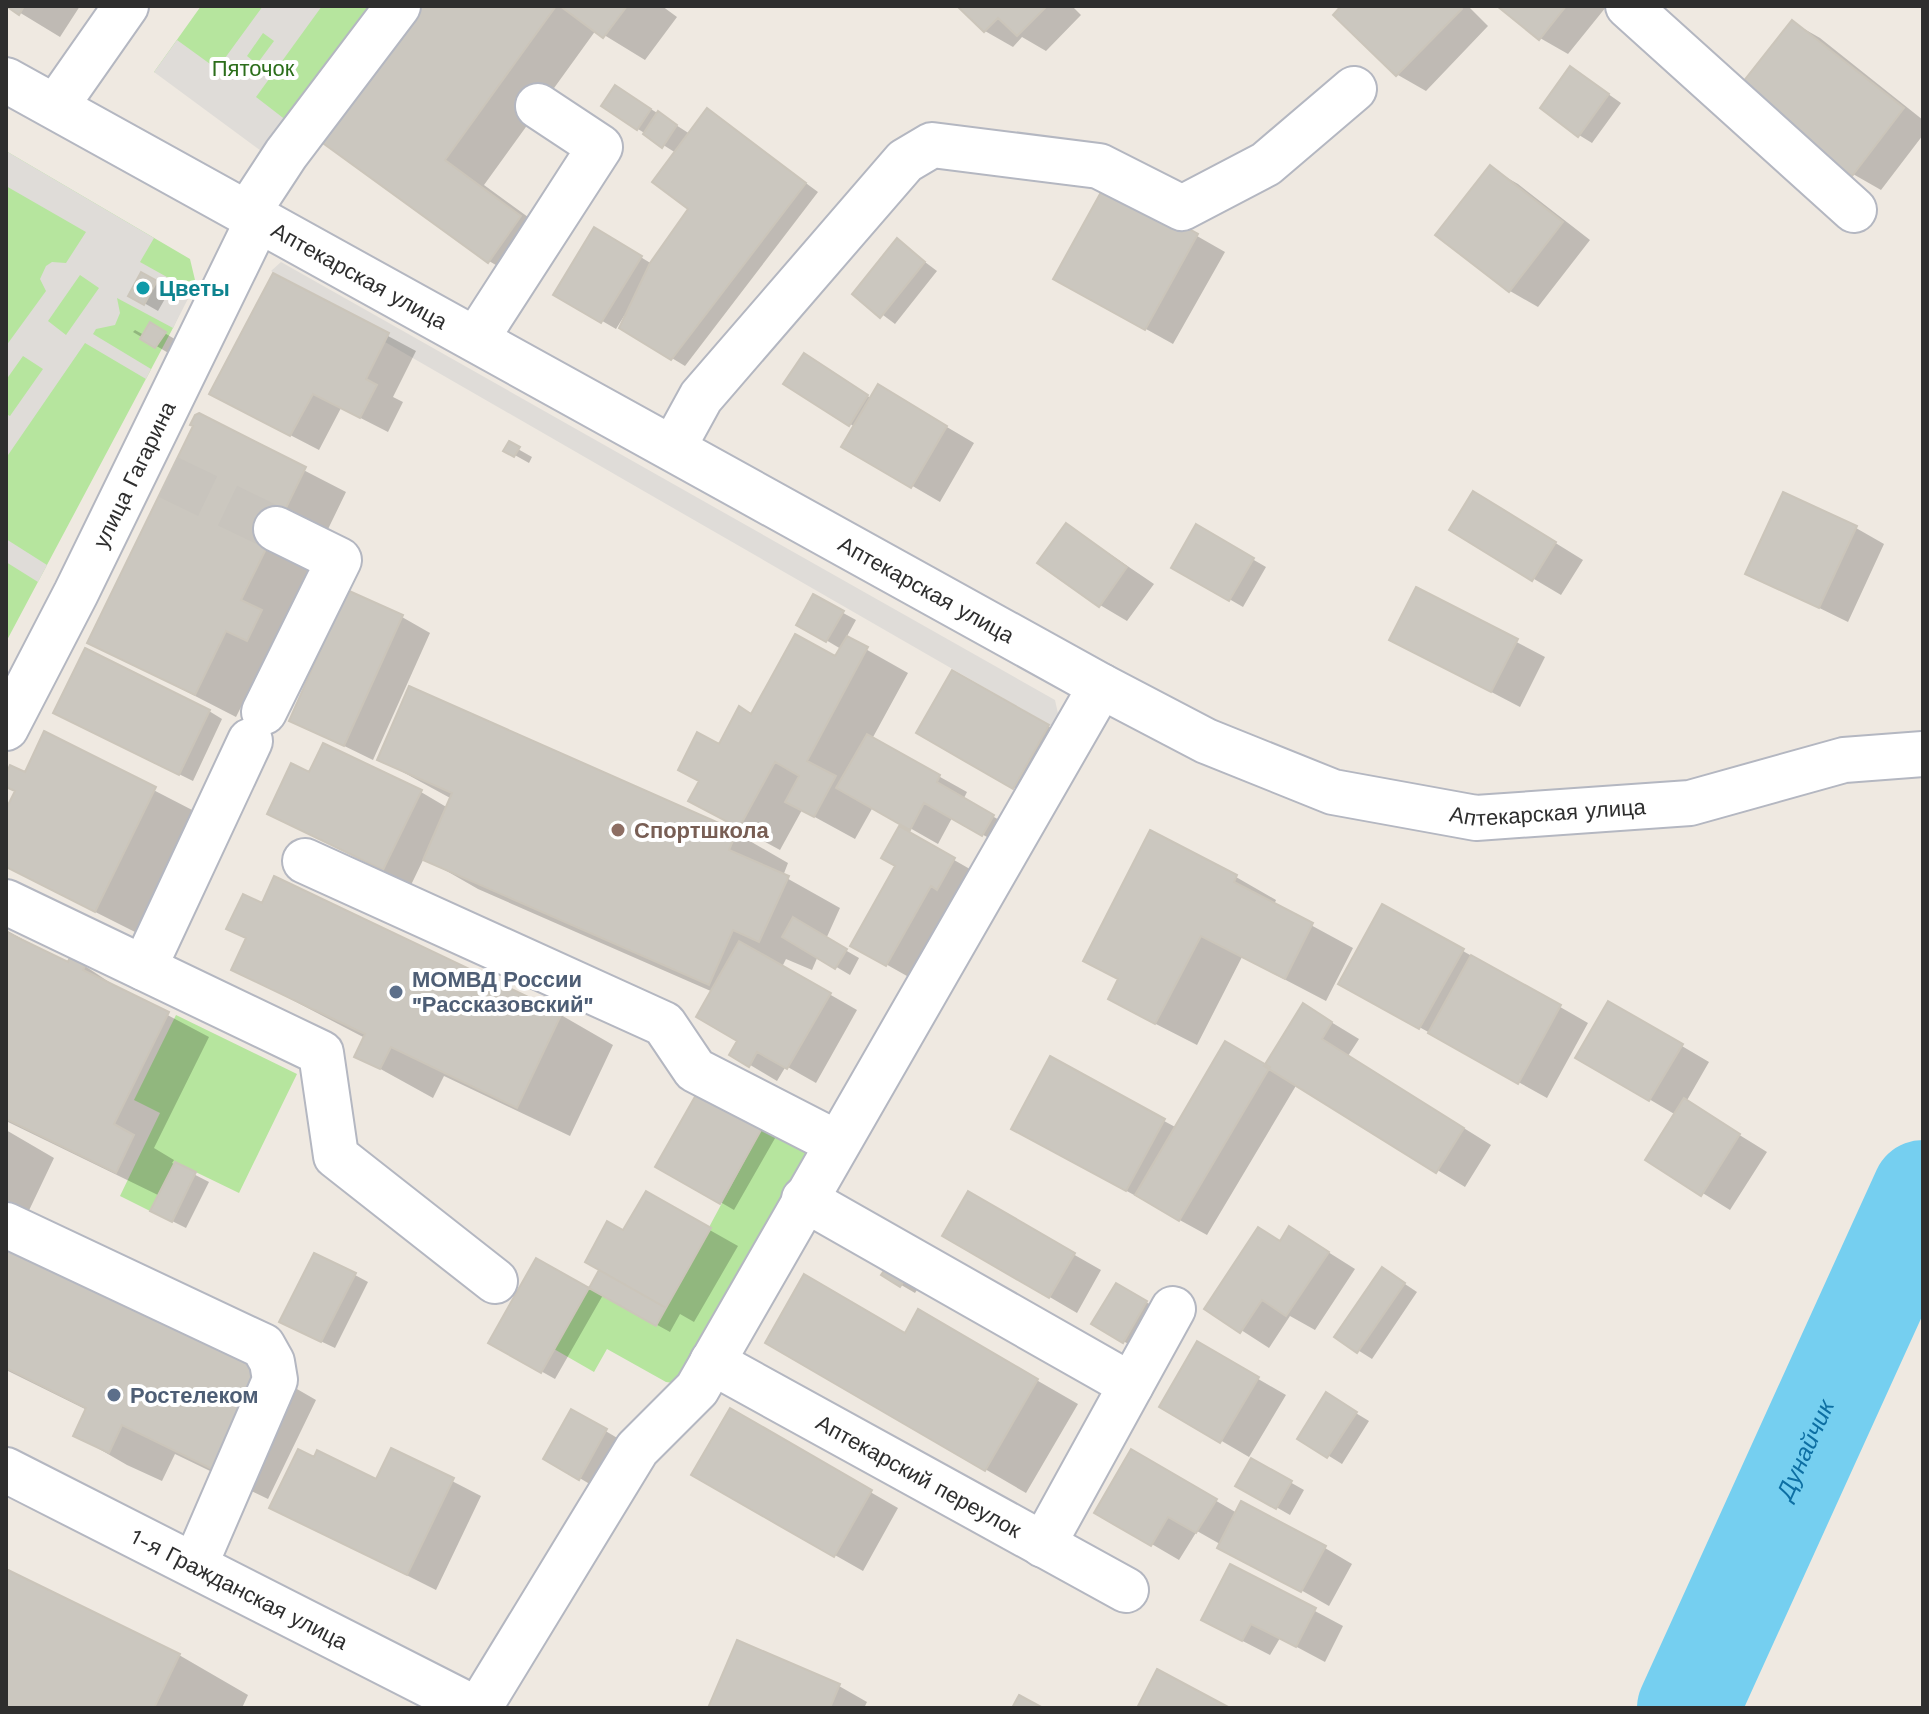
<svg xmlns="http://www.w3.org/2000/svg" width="1929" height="1714" font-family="'Work Sans',sans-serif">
<rect width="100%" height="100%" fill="#efe9e1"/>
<path fill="#b6e59e" d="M201 6H379L291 124 154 72Z
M6 151 190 259 195 280 173 328 6 642Z
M176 1015 297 1074 239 1193 175 1162 150 1211 120 1196 160 1113 134 1100Z
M765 1123 814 1151 690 1370 673 1383 666 1382 607 1349 594 1372 554 1349 589 1288 656 1326Z"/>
<path fill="#dfdcd8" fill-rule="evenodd" d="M263 6H322L256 97 291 124 268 156 154 72 177 40 217 69ZM263 33 274 41 257 64 247 56Z
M6 151 154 238 140 262 192 291 173 328 117 298 120 313 115 325 96 329 93 334 151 369 146 379 85 343 6 458V414L10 416 43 369 23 356 6 380V346L46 291 40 279 46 266 52 262 66 263 86 232 6 186ZM141 272 157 281 144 304 128 295ZM80 275 99 288 66 335 48 321Z
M281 262 1055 700 1062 732 385 342 389 333 271 271Z
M6 539 47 565 38 582 6 562Z"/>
<path fill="#0003" d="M9 6H80L60 37Z
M420 6H662L677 17 645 60 596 30 484 185 561 241 530 285 489 261 323 140Z
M960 6H1072L1081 15 1046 51 1022 37 1013 47 985 31Z
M1344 6H1468L1488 26 1426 91 1398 75 1335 15Z
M1501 6H1605L1606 7 1568 54 1540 38Z
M1792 22 1820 38 1923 120V135L1881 190 1853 174Z
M1584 77 1621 103 1592 143 1579 135Z
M629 95 690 134 707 110 818 192 685 366 622 328 627 317 624 316 616 329 556 294 595 229 652 264 690 209 676 153 638 129Z
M1490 168 1518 184 1590 240 1538 307 1510 291Z
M1197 236 1225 252 1173 344 1083 294Z
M897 241 937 271 895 324 855 294Z
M142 275 170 290 158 311 130 295Z
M274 275 416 351 393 397 403 402 388 432 341 408 319 450 240 409Z
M151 325 178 341 170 354 133 332 135 330 144 335Z
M818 363 872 399 879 387 974 443 940 502 844 446 855 427 786 383Z
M199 416 346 492 282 624 302 635 288 663 268 653 236 717 90 642Z
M509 444 532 457 529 463 506 450Z
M1502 510 1583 560 1561 595 1452 530Z
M1067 525 1154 584 1127 621 1100 605Z
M1197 527 1266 567 1243 607 1174 567Z
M1856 528 1884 544 1848 622 1748 573Z
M1417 590 1545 657 1520 707 1392 640Z
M814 597 856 620 846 638 908 673 872 739 967 792 963 800 1021 832 1011 850 952 818 938 844 873 807 855 839 802 810 780 850 732 824 720 746 752 716 836 659 841 649 799 624Z
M402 617 430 633 373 760 291 720Z
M953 672 1076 742 1041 803 919 733Z
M209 711 222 719 193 781 69 720Z
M45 734 196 812 137 933 6 867V814L17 791 6 785V779L26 775Z
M379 759 736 833 788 863 783 876 840 908 826 939 859 958 850 975 818 956 812 970 786 959 782 967 857 1010 816 1083 786 1066 777 1081 732 1054 740 1040 713 992 478 889 424 858 411 885 269 814 310 775 421 792 448 808 452 799Z
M900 829 982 876 914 980 852 945 898 866Z
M1236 877 1276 900 1274 905 1353 948 1326 1001 1242 957 1197 1045 1152 1022 1120 980 1085 960Z
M229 928 561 1015 613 1045 570 1136 444 1076 433 1098 357 1056 365 1038 233 969 248 939Z
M6 930 69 965 85 966 124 992 209 1037 154 1148 174 1160 172 1163 209 1182 186 1228 166 1218 160 1196 6 1121Z
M1463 951 1588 1023 1547 1098 1340 983Z
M1609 1003 1709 1062 1686 1102 1767 1152 1730 1210 1648 1159 1676 1115 1578 1057Z
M1331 1022 1359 1039 1348 1056 1491 1145 1465 1187 1297 1084 1207 1235 1041 1144 1050 1059 1177 1128Z
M701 1089 778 1133 734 1210 658 1166Z
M6 1130 54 1158 12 1246 264 1370 316 1400 268 1499 175 1454 162 1481 127 1465 75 1435 87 1410 6 1370Z
M646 1194 738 1246 694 1322 680 1314 670 1332 603 1295 555 1379 491 1343 537 1261 590 1290Z
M968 1194 1101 1270 1077 1313 944 1235Z
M1290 1228 1355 1269 1315 1330 1290 1316 1269 1348 1207 1308 1281 1242Z
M355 1275 368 1282 335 1348 295 1329Z
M884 1275 924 1279 915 1293Z
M1396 1278 1417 1292 1372 1359 1337 1337Z
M1116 1285 1160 1310 1137 1349 1094 1324Z
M919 1312 1078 1404 1026 1493 767 1342 906 1335Z
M1198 1344 1286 1395 1249 1457 1162 1406Z
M1326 1395 1369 1421 1342 1464 1300 1438Z
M572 1411 619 1439 593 1486 546 1458Z
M730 1411 898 1508 863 1571 694 1475Z
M392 1450 481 1496 436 1590 271 1507 377 1481Z
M1132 1452 1237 1513 1325 1548 1352 1564 1329 1606 1197 1531 1179 1560 1097 1512Z
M1251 1460 1304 1490 1290 1515 1238 1485Z
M1231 1566 1343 1626 1325 1662 1280 1638 1270 1655 1231 1635Z
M6 1571 179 1655 248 1695 242 1708H6Z
M839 1686 867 1702 864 1708H710Z"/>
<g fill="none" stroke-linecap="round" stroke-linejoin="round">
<path stroke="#75cff0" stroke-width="102" id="s1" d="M1688 1708 1923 1191"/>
</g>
<path fill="#cbc7bf" stroke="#cbc5ba" stroke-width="2" d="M6 6H24L19 15Z
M418 6H556L445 160 521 216 488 263 320 141Z
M560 6H627L603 38Z
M957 6H1047L1017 36 998 18 984 32Z
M1341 6H1459L1462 9 1396 76 1333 15Z
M1497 6H1566L1539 40Z
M1792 20 1904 108 1852 176 1739 87Z
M1570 66 1609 94 1578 137 1540 108Z
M615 85 651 109 637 130 601 106Z
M707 108 806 183 671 360 619 328 650 263 688 209 652 182Z
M658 111 677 125 662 148 643 134Z
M1490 165 1563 222 1509 292 1435 235Z
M1106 183 1198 234 1145 330 1053 279Z
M594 227 642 256 601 323 553 295Z
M897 238 925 262 880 318 852 294Z
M141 272 157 281 144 305 128 296Z
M273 273 389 333 366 379 377 385 360 418 313 394 290 436 209 394Z
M150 322 166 332 155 348 140 339Z
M804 353 868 395 849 426 783 384Z
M878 384 947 426 911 488 841 447Z
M199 413 306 467 241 600 262 610 247 641 226 631 195 695 87 643 193 426 190 425 195 415Z
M509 441 520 447 514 457 503 451Z
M1473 491 1556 542 1532 581 1449 530Z
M1783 492 1857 526 1819 608 1745 574Z
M1066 523 1127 567 1099 607 1037 563Z
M1196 524 1254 558 1229 601 1171 568Z
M1416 587 1518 639 1491 692 1389 640Z
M347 590 403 615 344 746 289 721Z
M813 594 844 611 826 642 796 625Z
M795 634 835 656 847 636 868 647 807 761 836 776 814 817 785 802 799 776 775 762 739 828 688 801 699 781 678 770 697 732 719 744 739 706 751 714Z
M85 648 210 710 179 775 53 713Z
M952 670 1049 725 1013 789 916 733Z
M409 686 737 831 729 850 789 876 759 942 733 930 709 985 423 860 452 793 377 760Z
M44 731 156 787 95 912 6 867V809L15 791 6 787V774L10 765 25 772Z
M867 734 940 775 937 782 994 815 982 836 924 803 910 830 836 788Z
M323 743 422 790 383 870 267 814 291 763 309 772Z
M899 826 955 858 937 890 931 886 886 966 850 946 895 866 881 858Z
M1150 830 1237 875 1234 882 1313 923 1285 979 1201 936 1155 1024 1108 999 1118 979 1083 961Z
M274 876 562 1013 517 1108 391 1047 380 1069 354 1057 365 1034 231 970 246 938 226 929 243 894 262 903Z
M1382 904 1464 949 1419 1029 1338 984Z
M793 917 847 949 835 969 782 937Z
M6 932 68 962 70 957 86 964 83 970 169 1012 114 1124 134 1135 116 1173 6 1119Z
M739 941 831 993 787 1069 757 1052 749 1067 729 1055 737 1041 696 1017Z
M1471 955 1561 1005 1518 1084 1428 1033Z
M1608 1001 1683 1044 1649 1101 1575 1058Z
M1303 1003 1332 1022 1322 1039 1464 1128 1436 1173 1264 1066Z
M1225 1041 1270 1067 1179 1221 1135 1195Z
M1050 1056 1165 1119 1126 1191 1011 1129Z
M701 1086 765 1123 720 1204 655 1167Z
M1684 1098 1740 1134 1701 1196 1645 1160Z
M175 1162 196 1172 172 1222 150 1211Z
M646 1191 711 1228 666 1308 585 1262 607 1221 623 1230Z
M968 1191 1075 1253 1049 1298 942 1236Z
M1289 1226 1329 1252 1286 1316 1262 1300 1240 1333 1204 1309 1258 1227 1280 1241Z
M6 1241 265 1368 216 1471 122 1425 109 1453 73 1436 86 1408 6 1368Z
M314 1253 356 1273 321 1342 279 1322Z
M536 1258 589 1288 541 1373 488 1343Z
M893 1258 911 1270 900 1287 881 1275Z
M1382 1267 1405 1283 1357 1353 1334 1337Z
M599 1270 666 1308 656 1326 589 1288Z
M804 1274 905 1333 918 1309 1038 1379 985 1471 765 1343Z
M1116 1283 1147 1301 1123 1343 1091 1324Z
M1197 1341 1259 1377 1220 1443 1159 1407Z
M1326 1392 1357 1412 1327 1458 1297 1439Z
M730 1408 872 1490 834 1557 691 1475Z
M571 1409 607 1429 579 1480 543 1459Z
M391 1448 454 1478 407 1575 269 1508 298 1449 314 1457 317 1450 376 1479Z
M1131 1449 1217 1499 1196 1533 1168 1517 1151 1546 1094 1513Z
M1251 1458 1292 1481 1276 1509 1235 1486Z
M1241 1501 1326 1546 1301 1592 1217 1548Z
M1230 1564 1316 1608 1296 1647 1251 1624 1242 1641 1201 1620Z
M6 1569 180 1654 154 1708H6Z
M737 1640 840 1684 830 1708H708Z
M1157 1669 1230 1708H1137Z
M1019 1695 1043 1708H1012Z"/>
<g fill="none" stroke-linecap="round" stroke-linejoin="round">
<path stroke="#c8c4bd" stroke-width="44" stroke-dasharray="44 22" stroke-linecap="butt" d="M168 477 276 529"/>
<g stroke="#b4b7c1" stroke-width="48">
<g id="minor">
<path d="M1628 6 1854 210"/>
<path id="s2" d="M6 80 1101 686 1206 741 1333 792 1476 818 1690 803 1844 760 1923 754"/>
<path d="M56 106 126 6"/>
<path d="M248 212 286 154 398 6"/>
<path d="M476 339 600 147 538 106"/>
<path d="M673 448 701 397 905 161 932 145 1099 166 1182 208 1266 164 1354 89"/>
<path d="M264 712 339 560 276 529"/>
<path id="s3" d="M6 728 76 593 259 218"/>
<path d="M305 861 664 1024 695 1070 837 1143"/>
<path d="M6 902 321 1053 336 1156 495 1281"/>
<path d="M144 968 250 741"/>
<path d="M804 1199 1131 1385"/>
<path d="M6 1225 263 1346 272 1362 275 1380 195 1565"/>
<path id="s4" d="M712 1362 1126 1590"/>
<path id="s5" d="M6 1470 474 1708"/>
<path d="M1043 1545 1173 1309"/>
<path d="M479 1708 637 1449 697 1389 1101 686"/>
</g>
</g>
<use href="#minor" stroke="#fff" stroke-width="44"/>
</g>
<circle fill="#0f9aa8" stroke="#fff" stroke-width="3" cx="143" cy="288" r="8"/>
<circle fill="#8d6e63" stroke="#fff" stroke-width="3" cx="618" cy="830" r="8"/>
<g fill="#5c6f8a" stroke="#fff" stroke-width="3">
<circle cx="396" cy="992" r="8"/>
<circle cx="114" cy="1395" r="8"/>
</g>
<g text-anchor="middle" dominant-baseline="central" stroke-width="8" stroke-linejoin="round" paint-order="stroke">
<g font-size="22" fill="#2c6e1b" stroke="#fff">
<text x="253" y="68">Пяточок</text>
</g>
<g font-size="22" fill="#2e2e2e" stroke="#fff">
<text stroke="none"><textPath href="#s2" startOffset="404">Аптекарская улица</textPath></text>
<text stroke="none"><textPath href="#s3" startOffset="284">улица Гагарина</textPath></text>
<text stroke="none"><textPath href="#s2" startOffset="1052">Аптекарская улица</textPath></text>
<text stroke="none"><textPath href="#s2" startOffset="1724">Аптекарская улица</textPath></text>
<text stroke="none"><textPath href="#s4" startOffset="236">Аптекарский переулок</textPath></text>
<text stroke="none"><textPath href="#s5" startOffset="262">1-я Гражданская улица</textPath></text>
</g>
<g font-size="22" font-weight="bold" fill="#0d838f" stroke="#fff" text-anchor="start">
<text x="159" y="288">Цветы</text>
</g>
<g font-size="22" font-weight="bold" fill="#785e54" stroke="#fff" text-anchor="start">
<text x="634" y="830">Спортшкола</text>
</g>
<g font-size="22" font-weight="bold" fill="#4e5e75" stroke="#fff" text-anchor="start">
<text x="412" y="979">МОМВД России<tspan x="412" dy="25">"Рассказовский"</tspan></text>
<text x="130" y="1395">Ростелеком</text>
</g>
<g font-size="24" font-style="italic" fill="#0d6fa3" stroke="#fff">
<text stroke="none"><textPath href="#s1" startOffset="284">Дунайчик</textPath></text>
</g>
</g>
<rect width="1929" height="1714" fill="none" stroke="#2e2e2e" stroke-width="16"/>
</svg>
